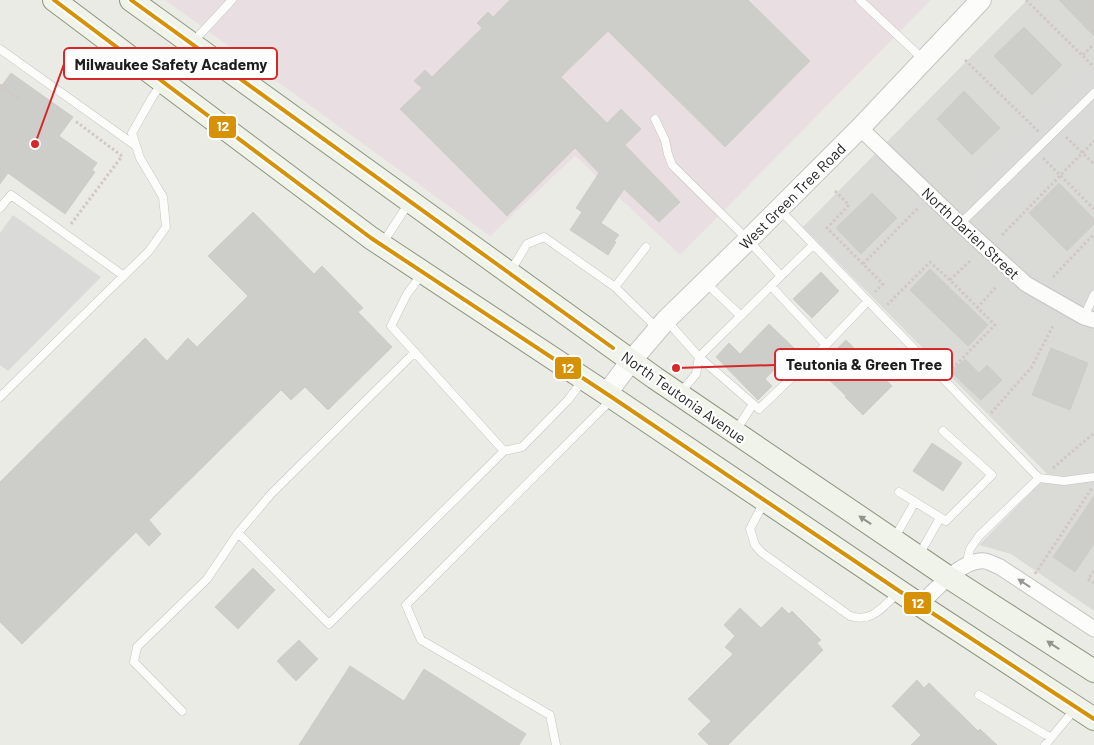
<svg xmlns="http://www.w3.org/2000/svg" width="1094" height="745" font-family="Barlow,sans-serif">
<rect width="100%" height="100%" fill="#ebebe6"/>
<path fill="#dadad7" d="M1027 0H1094V611L1011 554 979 545 1048 475 803 227Z"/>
<path fill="#e9dfe2" d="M165 0H931L680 255 575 156 490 236Z"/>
<path fill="#dadad8" d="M1090 64 1094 68V123L1008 211 976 180Z
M13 215 101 277 8 371 0 365V233Z"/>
<path fill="#cdcdc9" stroke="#cecdc7" d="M510 0H748L810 61 725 147 608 31 561 77 607 123 621 109 641 129 625 145 680 202 659 222 624 189 601 223 619 235 614 241 616 242 608 255 570 230 582 212 576 208 599 173 575 148 507 216 400 109 422 88 414 81 425 70 432 77 482 28 477 23 488 12 493 17Z
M1059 0H1094V36Z
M1024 27 1062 65 1032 95 994 56Z
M11 73 73 117 59 136 97 163 92 170 95 172 65 214 8 173 0 184V88Z
M964 91 1000 128 972 155 937 119Z
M1059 183 1094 219V224L1067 251 1029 213Z
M872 193 897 218 861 254 836 228Z
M253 212 314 274 322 266 363 308 358 312 392 347 328 410 305 387 291 400 281 390 149 520 161 534 149 546 136 532 22 644 0 622V482L145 338 167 361 188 338 197 347 248 296 208 256Z
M930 269 988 325 968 346 910 290Z
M821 272 839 291 812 318 793 299Z
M769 324 795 349 765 379 772 386 758 400 716 357 729 343 740 354Z
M846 340 892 386 863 415 845 397 846 396 817 368Z
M1051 348 1088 363 1070 410 1032 395Z
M965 359 979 373 987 365 1002 380 981 400 951 372Z
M932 443 962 463 943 491 913 471Z
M1094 496V544L1075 572 1053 557Z
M253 568 275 590 238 629 215 607Z
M782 607 789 614 792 611 821 640 817 643 823 650 728 745H709L698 734 711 721 688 699 733 654 725 647 735 636 724 625 740 608 761 628Z
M299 640 318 659 296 681 277 661Z
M350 666 404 701 424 669 526 734 519 745H299Z
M917 680 924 688 929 683 978 731 980 729 997 745H911L921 735 892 706Z"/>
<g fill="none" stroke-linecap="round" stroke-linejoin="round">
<g stroke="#c4c4c2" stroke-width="9">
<path id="service" d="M860 0 924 60
M0 49 136 146
M655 119 665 140 668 154 672 165 748 240 781 276 699 357 667 321
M0 208 11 195 124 276
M779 209 1039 478 1064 481 1094 477
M960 224 1094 93
M382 244 409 203
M510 272 527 244 544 237 615 287 658 329
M422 274 407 294 391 326 504 451 522 447 568 400 583 380
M781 276 813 245
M706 283 741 316
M771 286 826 345
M615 287 646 247
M1084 317 1094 295
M415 352 271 494 238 533 329 624 504 451
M681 392 696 374 699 357 759 409 826 345 868 301
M0 397 149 251 166 227 163 197 140 158 132 133 153 96 191 44 232 0
M735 432 753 404
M899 492 946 521 992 475 943 431
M764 502 750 529 755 545 761 552 850 616C873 623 882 607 898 593
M895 537 915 502
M919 555 940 518
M966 565 970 549 979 536 1039 478
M979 695 1051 738
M182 711 134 662 137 647 207 579 238 533
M556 745 550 715 421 640 406 605 611 400
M1045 745 1075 709"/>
</g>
<g stroke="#c4c4c2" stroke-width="17">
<path id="minor" d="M860 128 960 224 1026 284 1084 317 1094 320
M920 605C934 591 963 558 985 561 990 562 995 565 1000 567L1094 629"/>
</g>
<g stroke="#c4c4c2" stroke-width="22">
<path id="tertiary" d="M607 393 631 361 666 320 748 240 860 128 981 0"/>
</g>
<g stroke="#8e957e" stroke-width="24">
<path id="secondary" d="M54 0 371 238 613 398 920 605 1094 719
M131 0 655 378 948 577 1094 671"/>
</g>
<path stroke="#d2c8c3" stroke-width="3" stroke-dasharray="2.5 2.5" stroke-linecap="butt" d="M1026 0 1094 67
M1083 55 1094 44
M965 60 1039 132
M0 85 19 99
M1066 137 1094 164
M1043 158 1094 209
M835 191 849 205 827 228 883 284 875 292
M71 224 122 156 74 120
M1002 235 1094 141
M863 264 918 208
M1053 277 1094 234
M950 280 971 260
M887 305 930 262 950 280 995 325 950 371
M977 308 997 286
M991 413 1031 368 1054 324
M1053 468 1094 433
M1094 571 1088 579 1094 583
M1035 574 1092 488"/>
<use href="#service" stroke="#fcfcfb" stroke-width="8"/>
<use href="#minor" stroke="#fcfcfb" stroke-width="15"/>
<use href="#tertiary" stroke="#fcfcfb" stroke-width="20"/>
<use href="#secondary" stroke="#f0f3e9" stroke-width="22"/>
<g stroke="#fff" stroke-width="8">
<path id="bus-1" d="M54 0 371 238 613 398 920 605 1094 719
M131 0 613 348"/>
</g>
<use href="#bus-1" stroke="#d69104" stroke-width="4"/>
</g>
<defs><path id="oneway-solid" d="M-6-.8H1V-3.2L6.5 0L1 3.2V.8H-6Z" transform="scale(1.25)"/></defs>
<g fill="#91938d">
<use href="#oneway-solid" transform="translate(865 520) rotate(-146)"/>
<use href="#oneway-solid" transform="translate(1053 645) rotate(-147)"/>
</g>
<use fill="#989897" href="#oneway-solid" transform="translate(1024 583) rotate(-146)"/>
<g text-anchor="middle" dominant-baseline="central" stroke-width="4.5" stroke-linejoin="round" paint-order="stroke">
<g font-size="15" fill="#1d1d1d" stroke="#fff">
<text transform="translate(792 196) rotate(-45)">West Green Tree Road</text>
<text transform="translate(971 233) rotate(43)">North Darien Street</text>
<text transform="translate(684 397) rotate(35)">North Teutonia Avenue</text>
</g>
</g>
<path fill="none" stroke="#d62828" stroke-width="2" d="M35 144L64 64M676 368L775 365"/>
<g fill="#d62828" stroke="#fff" stroke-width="2">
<circle cx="35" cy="144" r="5"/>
<circle cx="676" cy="368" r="5"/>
</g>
<g fill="#fff" stroke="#d62828" stroke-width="2">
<rect x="64" y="48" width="213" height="31" rx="5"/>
<rect x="775" y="349" width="177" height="31" rx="5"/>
</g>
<g font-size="16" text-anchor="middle" font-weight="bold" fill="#1d1d1d">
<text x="171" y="70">Milwaukee Safety Academy</text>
<text x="864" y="370">Teutonia &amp; Green Tree</text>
</g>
<g stroke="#fff" stroke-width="2">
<rect x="208" y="115" width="29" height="24" rx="5" fill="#d69104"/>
<rect x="554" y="356" width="28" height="24" rx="5" fill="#d69104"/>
<rect x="903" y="591" width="29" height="24" rx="5" fill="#d69104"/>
</g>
<g font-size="14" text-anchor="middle" font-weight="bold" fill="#fff">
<text x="223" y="131">12</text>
<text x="568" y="373">12</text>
<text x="918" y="608">12</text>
</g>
</svg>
